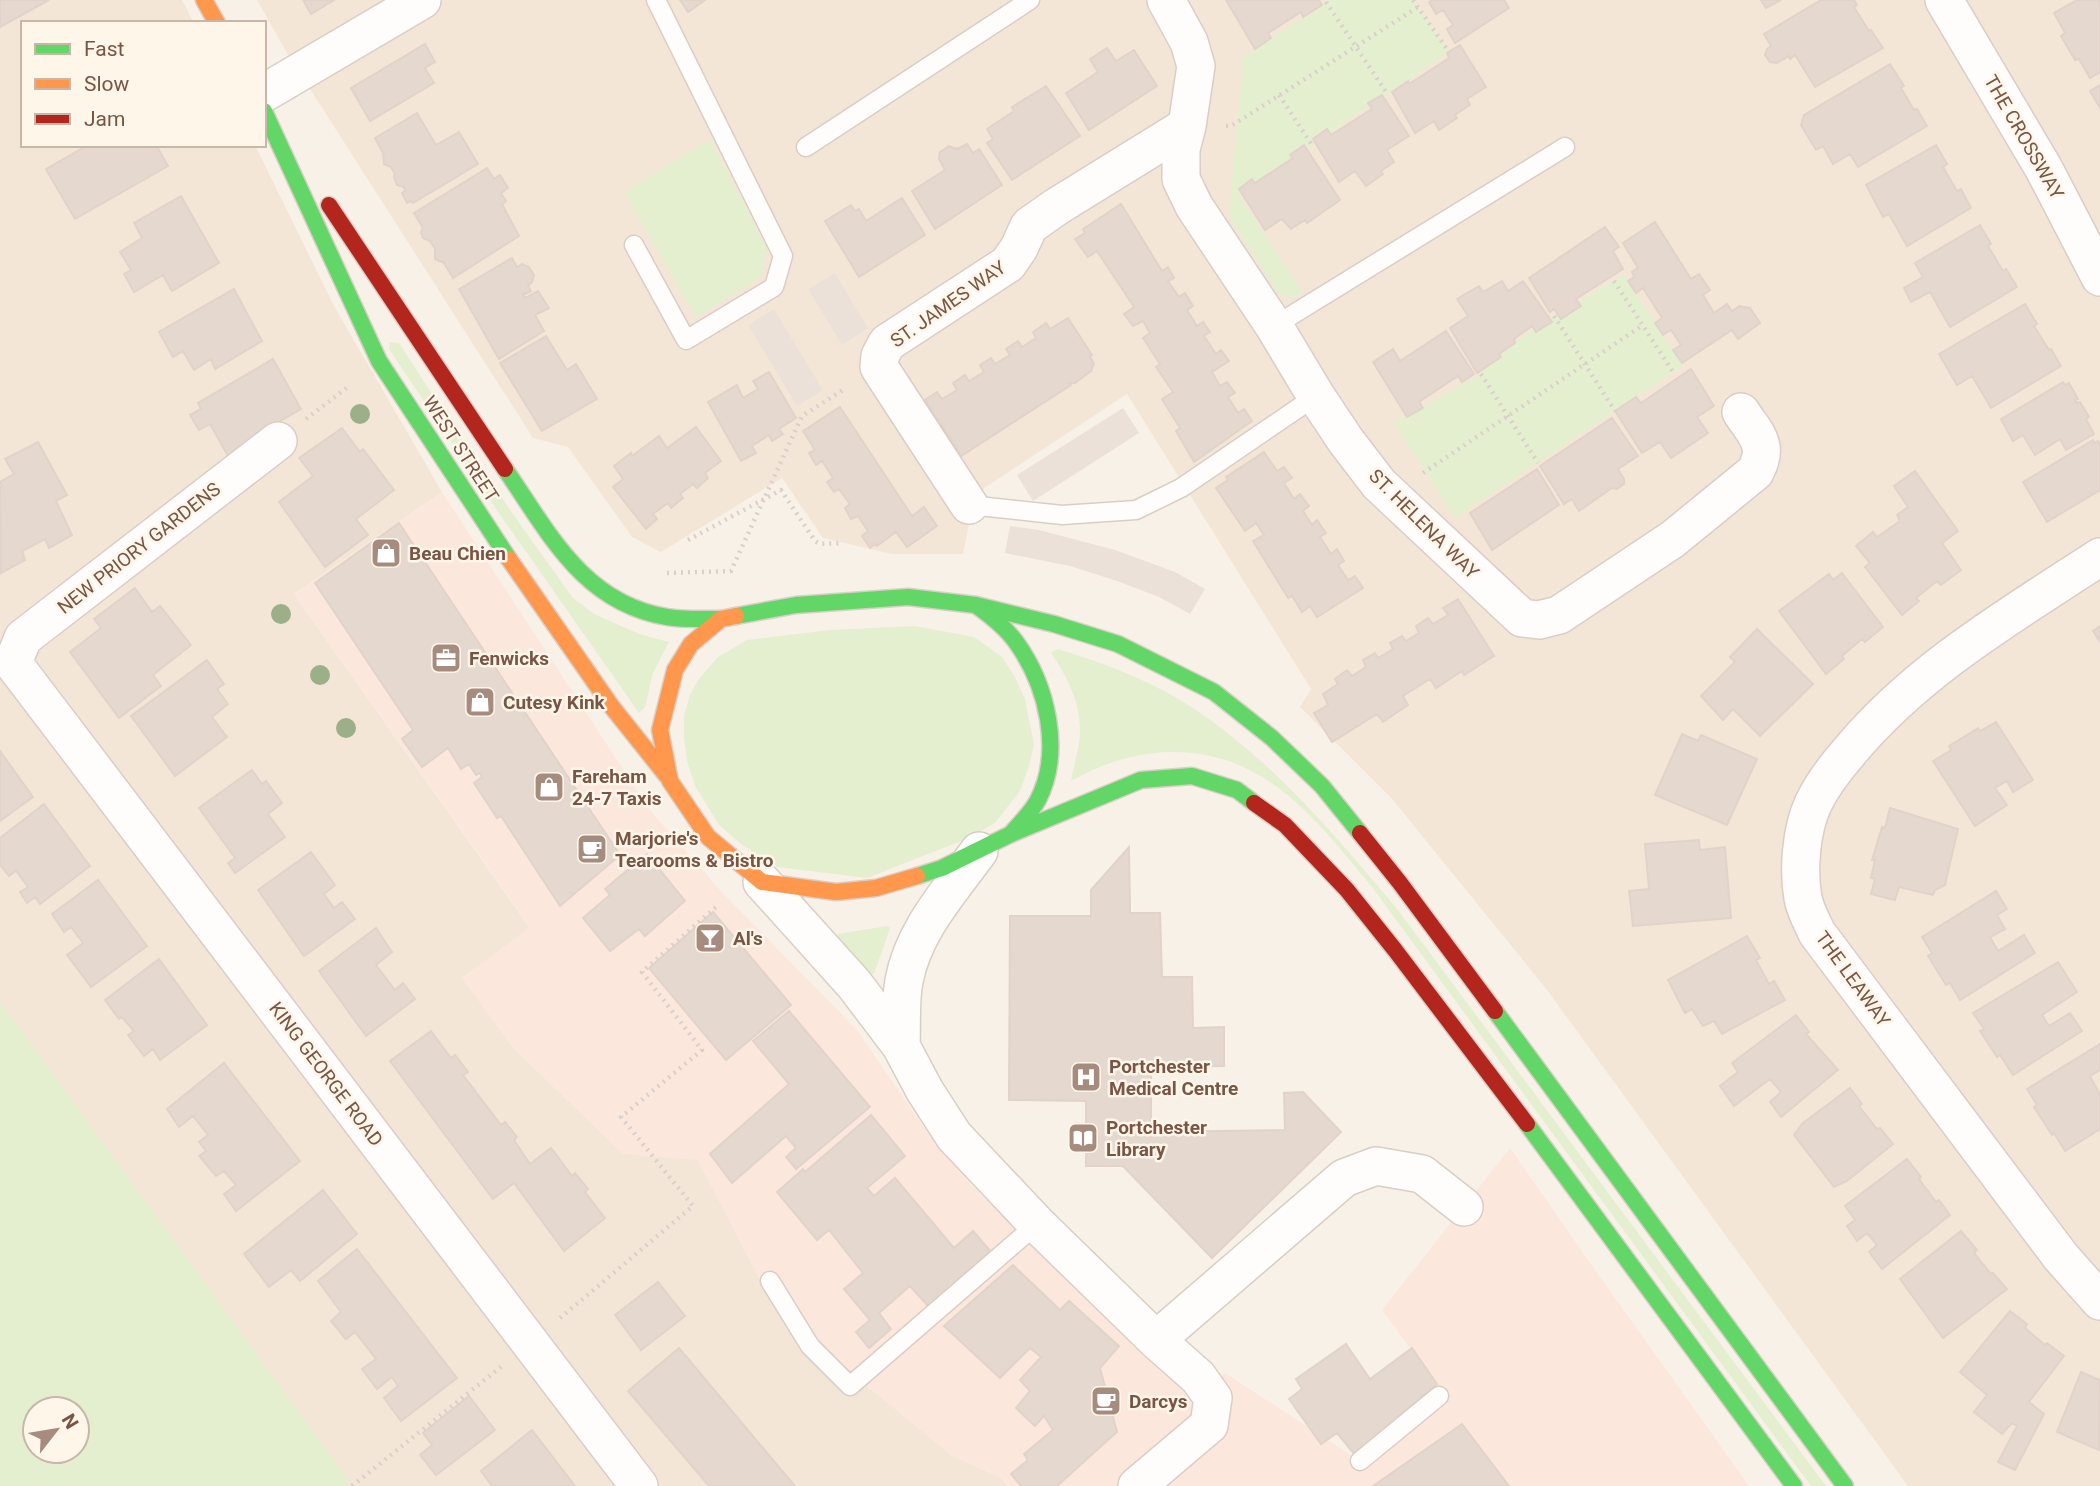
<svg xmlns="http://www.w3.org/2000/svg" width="2100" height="1486" font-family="Roboto,sans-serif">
<rect width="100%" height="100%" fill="#f8f1e7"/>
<path fill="#f4e6d7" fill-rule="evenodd" d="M0 0H182L194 23H23V145H255L334 306 442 492 294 594 530 928 462 978 473 992 698 1160 766 1291 951 1455 1000 1477 1008 1486H0ZM35 1409H77V1451H35Z
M257 0H2100V1486H1908L1547 990 1393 800 1300 707 1311 689 1127 394 975 494 963 554H892L823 538 782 478 661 552 632 537 568 447 533 438 287 53Z"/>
<path fill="#fce7dd" d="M442 492 649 809 719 889 857 1030 923 1126 969 1183 1099 1311 1191 1398 1225 1373 1360 1461 1398 1417 1437 1384 1382 1310 1510 1148 1595 1270 1749 1486H1008L1000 1477 951 1455 858 1379 766 1291 698 1160 623 1154 514 1049 462 978 530 927 294 594Z"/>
<path fill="#ebe1d9" d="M835 273 868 328 842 345 808 289Z
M774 309 823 390 797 406 748 325Z
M1123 408 1139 433 1033 501 1017 475Z
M1010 526 1039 530 1115 550 1175 572 1205 589 1190 614 1159 597 1117 581 1070 566 1005 553Z"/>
<path fill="#e4efd0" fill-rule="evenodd" d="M1329 0H1414L1449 52 1239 195 1303 293C1293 299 1285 298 1276 290L1229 216 1243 56Z
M710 139 767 249 761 277 696 317 624 192Z
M1624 275 1683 366 1455 518 1393 423 1481 374 1499 354 1554 316Z
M390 342 399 343 463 442 529 537 573 598 594 614 612 622 642 635 669 642 653 673 645 707 639 713 496 509 389 349Z
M915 626 974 637 1002 657 1015 677 1025 699 1034 745 1029 766 1020 791 995 823 969 838 867 878 777 867 741 844 719 825 695 786 687 761 684 738V716L690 695 698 680 718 657 747 640 830 630Z
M1058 649C1100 662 1142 677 1180 700 1267 753 1333 833 1398 910L1826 1486H1811L1372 887C1316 819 1264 749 1167 752 1131 754 1101 764 1071 781 1073 769 1077 756 1079 743 1084 710 1069 679 1051 653Z
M887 926 890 928 874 974H870L836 940 838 934Z
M0 1001 349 1481 344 1486H0ZM35 1409H77V1451H35Z"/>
<path fill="#e4d8cf" stroke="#e1d3c9" stroke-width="2" d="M0 0H49L0 27Z
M303 0H334L311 14Z
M680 0H705L688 12Z
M1226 0H1319L1322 5 1303 17 1301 12 1268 33 1271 38 1255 49Z
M1432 0H1504L1509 8 1455 43 1447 29 1453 25 1443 10 1436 14 1429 2Z
M1761 0H1781L1766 8Z
M1821 0H1854L1857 5 1854 7 1869 31 1871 30 1883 48 1815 87 1795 55 1790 59 1789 56 1777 63 1770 62 1765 55 1767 49 1771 46 1764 34Z
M2077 0H2100V72L2090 78 2079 59 2075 60 2061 36 2065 33 2054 13Z
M425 44 435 62 425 68 434 83 370 121 351 88Z
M1460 45 1486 87 1467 99 1470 105 1455 115 1457 118 1439 130 1434 121 1415 133 1392 92 1408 81 1409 84 1449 58 1447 53Z
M1107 48 1116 61 1134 50 1157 86 1089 130 1066 93 1098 72 1090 59Z
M1890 64 1904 86 1901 88 1914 110 1917 109 1927 126 1858 167 1850 154 1833 164 1823 146 1816 150 1801 125 1804 115Z
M2100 85V108L2090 91Z
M1046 86 1080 136 1012 180 987 143 993 139 987 129 1014 111 1012 107Z
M1382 95 1409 136 1387 150 1394 162 1381 171 1383 174 1366 186 1355 171 1339 182 1313 139 1327 129 1331 135 1372 109 1368 103Z
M417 113 436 145 459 132 478 164 413 203 411 201 407 203 402 193 405 191 404 187 397 185 394 177 395 174 391 167 384 164 383 153 375 138Z
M967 144 973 153 979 149 1002 185 935 229 912 191 945 170 939 159 940 152 949 146 957 149Z
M88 145H156L168 166 75 219 46 169Z
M1304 145 1340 200 1307 223 1305 220 1291 229 1282 219 1265 230 1239 189 1252 179 1255 183 1293 158 1290 155Z
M1936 145 1947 164 1943 167 1957 191 1961 189 1971 208 1907 246 1889 214 1883 217 1866 185Z
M487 168 494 179 500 175 508 188 501 193 506 201 502 204 519 236 453 278 444 263 435 259V249L430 241 423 238 421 232 423 228 414 213Z
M181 196 219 263 172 291 163 275 134 292 124 274 131 270 120 252 142 238 134 223Z
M902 198 925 235 859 277 825 221 851 205 855 211 859 209 866 221Z
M1121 204 1162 271 1168 267 1174 278 1168 281 1179 297 1185 293 1193 306 1187 310 1197 326 1203 322 1210 332 1204 336 1216 354 1221 350 1229 361 1212 372 1220 386 1227 382 1235 393 1228 397 1238 413 1244 409 1252 421 1194 462 1176 431 1180 428 1162 399 1173 392 1156 367 1160 364 1143 338 1150 333 1143 321 1133 326 1124 314 1134 307 1097 251 1088 257 1075 239 1085 233 1083 229Z
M1655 222 1691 279 1699 274 1710 290 1703 295 1714 313 1727 304 1732 311 1739 306 1750 308 1760 323 1738 339 1732 330 1682 363 1673 350 1681 345 1671 330 1663 335 1655 323 1662 318 1643 288 1636 293 1628 281 1634 277 1632 272 1638 268 1623 243Z
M1980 225 1991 244 1988 246 2003 271 2006 269 2017 287 1950 327 1930 292 1911 302 1904 288 1923 277 1915 263Z
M1605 227 1619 247 1613 251 1623 269 1576 299 1581 306 1561 319 1554 309 1550 312 1529 278Z
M512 258 517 267 522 264 529 267 534 275 532 282 528 286 531 291 523 295 525 298 538 291 549 308 535 315 544 331 499 359 459 289Z
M1502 281 1508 291 1523 281 1552 322 1536 332 1532 326 1514 339 1515 343 1499 354 1501 357 1477 373 1450 328 1468 316 1457 299 1479 286 1483 292Z
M234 289 262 341 215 369 211 359 194 370 183 351 173 357 159 332Z
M2025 304 2037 324 2034 326 2049 350 2051 349 2061 366 1991 408 1972 376 1957 385 1939 354Z
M1068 318 1092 355 1090 356 1094 364 1091 371 1075 383H1069L1071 385 961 456 925 400 937 392 942 399 957 390 953 383 965 375 969 381 984 372 980 365 991 358 995 364 1010 355 1006 349 1018 341 1022 347 1036 338 1033 332 1046 323 1050 329Z
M1446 331 1474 374 1462 382 1458 376 1419 402 1423 408 1407 417 1373 362 1393 349 1400 361Z
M546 336 567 370 576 364 597 399 542 431 500 363Z
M273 359 301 409 259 433 261 437 228 456 210 424 199 430 190 415 201 409 198 403Z
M1691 369 1714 406 1697 417 1708 433 1671 458 1660 442 1642 453 1615 411 1636 397 1641 403Z
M769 372 796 418 779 429 783 434 772 441 769 435 752 446 756 453 741 461 708 402 737 385 743 398 758 389 753 381Z
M2063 382 2065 385 2069 383 2078 399 2075 400 2077 403 2080 402 2089 417 2086 419 2094 434 2066 450 2060 439 2035 455 2023 435 2013 441 2001 419Z
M840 407 912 516 924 507 937 526 907 547 896 532 877 546 875 544 870 548 862 536 868 531 858 516 851 519 845 508 850 504 839 489 834 492 827 482 833 478 822 461 816 465 809 453 815 450 803 431Z
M1612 418 1638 456 1618 469 1624 479V484L1617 489 1612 488 1579 511 1572 499 1564 504 1540 466Z
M696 427 721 461 705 473 708 478 697 488 693 484 680 494 683 498 671 508 668 503 653 514 657 519 646 529 613 487 623 479 614 466 631 453 632 456 659 436 667 448Z
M342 428 360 452 363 449 394 490 356 519 368 535 325 567 279 502 313 476 299 458Z
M2093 440 2095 443 2098 441 2100 445V490L2047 522 2023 482Z
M38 442 67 495 56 501 72 535 49 548 45 539 22 551 25 560 1 573 0 487 2 486 0 482 14 474 5 459Z
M1264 452 1277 471 1284 467 1292 478 1284 483 1294 499 1300 494 1309 506 1303 511 1312 525 1317 520 1326 533 1320 537 1331 554 1337 549 1344 561 1338 565 1348 580 1355 576 1363 588 1317 617 1310 606 1302 612 1292 596 1288 598 1253 541 1264 535 1256 523 1245 531 1216 488 1228 480 1226 477Z
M1537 469 1559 505 1492 550 1470 513Z
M1915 471 1958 531 1942 543 1961 570 1941 585 1937 581 1916 598 1919 601 1902 615 1865 567 1870 563 1856 546 1873 532 1877 537 1900 521 1897 515 1908 507 1894 486Z
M399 523 620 855 560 906 501 816 497 818 474 783 482 777 480 773 476 775 469 764 461 769 448 748 422 767 402 739 413 730 315 583Z
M1842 573 1883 627 1865 642 1862 639 1842 656 1844 659 1826 674 1779 611 1829 574 1833 580Z
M135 588 152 612 160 606 191 645 153 675 161 686 119 718 70 652 101 628 94 619Z
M1458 599 1494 656 1464 675 1462 671 1436 688 1430 679 1403 696 1408 705 1383 722 1377 714 1332 742 1314 713 1328 705 1323 694 1338 684 1335 679 1347 670 1352 676 1366 667 1363 660 1375 653 1378 658 1393 649 1390 643 1402 636 1406 641 1419 633 1416 626 1428 618 1433 624 1448 615 1443 608Z
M2100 626V642L2093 631Z
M1757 629 1813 684 1760 736 1733 709 1723 720 1701 696 1735 662 1730 657Z
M207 660 224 684 217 689 228 704 212 717 227 737 175 776 131 716Z
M1996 722 2033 780 2013 792 2007 781 1995 788 2007 805 1975 826 1933 761 1951 750 1949 746 1978 728 1980 731Z
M1682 734 1698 741 1701 735 1757 759 1727 825 1655 795Z
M0 751 33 797 0 821Z
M252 770 262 784 266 781 282 803 268 814 285 837 235 873 228 863 235 858 199 808Z
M44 804 90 866 40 904 35 897 27 903 20 892 28 887 16 871 9 876 0 865V838Z
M1890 808 1958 829 1945 885 1935 890 1933 895 1899 887 1895 900 1871 894 1875 879 1871 878 1875 860H1872L1882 827 1885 828Z
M1699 840 1700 850 1725 847 1731 918 1633 926 1629 891 1649 889 1645 844Z
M1129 847 1130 913H1160L1162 977H1192L1193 1028 1224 1027V1066L1151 1067V1132L1285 1130 1284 1093 1303 1092 1341 1132 1212 1258 1123 1166H1086V1101L1009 1100 1010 916H1091V890Z
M311 852 335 885 324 894 334 908 342 902 355 919 304 956 258 890Z
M647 854 685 901 645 936 639 929 610 951 583 918 610 895 605 889Z
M98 880 147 946 91 987 67 955 83 943 71 927 64 932 52 914Z
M1996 891 2007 909 1997 915 2005 929 1990 937 1998 951 2024 935 2035 953 1960 1000 1950 983 1946 985 1928 956 1932 953 1922 937Z
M713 912 791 1005 726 1060 649 968Z
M376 928 392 952 376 965 395 990 403 983 415 999 366 1036 319 971Z
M1747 936 1760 958 1756 960 1769 984 1774 981 1785 1000 1722 1034 1714 1021 1703 1026 1692 1009 1685 1013 1668 980Z
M159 959 207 1025 160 1060 153 1049 144 1056 128 1035 134 1031 122 1017 119 1019 105 1000Z
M2058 962 2077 992 2042 1015 2049 1026 2070 1013 2082 1031 2013 1075 2000 1055 1997 1057 1980 1031 1984 1029 1973 1013Z
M789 1011 870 1107 796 1169 786 1157 796 1148 786 1136 732 1183 710 1154 789 1084 753 1041Z
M1796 1015 1809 1032 1806 1034 1838 1070 1781 1117 1770 1102 1781 1092 1770 1079 1734 1106 1720 1086 1738 1072 1732 1063Z
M431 1031 451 1058 455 1055 468 1072 463 1075 501 1125 505 1122 517 1137 514 1140 530 1164 551 1148 572 1176 575 1173 588 1189 585 1192 605 1218 564 1251 514 1183 493 1199 390 1061Z
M2100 1044V1070L2090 1076 2100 1095V1129L2065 1151 2054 1133 2052 1135 2034 1107 2037 1105 2027 1089Z
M224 1063 300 1161 236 1211 224 1194 236 1185 224 1171 216 1176 199 1156 206 1151 199 1142 208 1135 193 1116 179 1127 167 1109Z
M1850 1088 1862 1104 1859 1106 1877 1129 1880 1128 1893 1144 1847 1181 1834 1187 1794 1135 1803 1123Z
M871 1115 905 1156 867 1188 874 1196 895 1178 954 1248 973 1231 992 1253 929 1307 910 1286 879 1313 891 1329 869 1348 856 1332 870 1320 844 1289 863 1273 829 1230 817 1240 777 1192 803 1169 805 1172Z
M1907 1159 1921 1177 1919 1179 1936 1202 1939 1200 1950 1215 1882 1269 1869 1252 1877 1245 1867 1233 1857 1241 1847 1226 1855 1220 1845 1206Z
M323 1190 357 1234 300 1281 291 1270 269 1287 244 1254Z
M1961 1231 1977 1250 1974 1253 1991 1274 1993 1273 2007 1289 1943 1338 1900 1279Z
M357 1249 457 1378 401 1421 384 1398 398 1386 392 1377 377 1389 362 1369 376 1359 355 1332 346 1339 331 1321 341 1312 318 1281Z
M1013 1265 1060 1310 1069 1301 1119 1346 1100 1368 1117 1432 1057 1486H1021L1011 1474 1028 1460 1024 1454 1053 1430 1044 1416 1035 1426 1016 1408 1030 1391 1020 1380 1041 1357 1030 1348 1000 1378 944 1326Z
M658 1282 685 1316 641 1350 615 1315Z
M2010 1311 2027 1324 2025 1328 2045 1345 2047 1343 2064 1356 2029 1402 2044 1414 2015 1470 1998 1462 2017 1426 2012 1423 2002 1434 1974 1412 1987 1395 1960 1372Z
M1346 1344 1370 1379 1412 1348 1437 1384 1398 1417 1402 1426 1360 1461 1337 1433 1321 1444 1289 1399 1302 1389 1296 1379Z
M679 1348 794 1485 793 1486H709L628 1391Z
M2081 1372 2100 1380 2099 1450 2057 1432Z
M469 1396 495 1430 436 1475 420 1455 432 1445 423 1433Z
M1462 1424 1509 1486H1373Z
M532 1430 575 1486H492L481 1471Z"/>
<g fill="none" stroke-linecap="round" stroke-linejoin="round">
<g stroke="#d9cec5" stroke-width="21">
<path id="lane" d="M806 147 1030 0
M634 245 686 340 774 287 783 256 656 0
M1274 326 1565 147
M969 505 1062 515 1136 510 1181 488 1316 396
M770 1281 810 1346 850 1386 1037 1224
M1360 1461 1439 1396"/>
</g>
<g stroke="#d9cec5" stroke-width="40">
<path id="street" d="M1166 0 1189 42 1196 66 1187 126 1181 149V179L1194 206 1274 326 1316 396 1346 441 1379 484 1522 618 1539 620 1559 615 1673 539 1755 472C1770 445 1756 435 1741 412
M1944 0 2044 169 2100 277
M264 93 422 0
M969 505 879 367 880 356 887 343 1008 264 1019 248 1029 226 1056 207 1187 126
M2100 557C2011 615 1917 670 1849 752 1835 768 1822 785 1813 804 1801 830 1798 871 1803 898 1805 910 1812 922 1817 933L2061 1257 2100 1301
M13 663 639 1486
M13 663 23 638 278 441
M762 882 854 984 901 1046 925 1091 954 1136 1037 1224 1156 1340 1198 1377 1213 1398 1209 1425 1137 1486
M901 1046C902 1025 900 1001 904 981 913 931 950 891 979 851
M1156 1340 1344 1178 1376 1166 1422 1174 1464 1207"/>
</g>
<g stroke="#dacec6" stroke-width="19">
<path id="fast" d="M264 111 379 361 509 559
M505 469C549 533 583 603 667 617 685 620 703 619 721 619
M977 606C991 616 1006 628 1016 642 1047 685 1063 751 1038 800 1031 813 1020 823 1011 834
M736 616 796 605 908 597 976 605 1054 624 1118 644 1214 692 1272 738 1322 786 1360 833
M917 876 942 868 1011 834 1141 780 1192 776 1237 790 1254 803
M1495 1011 1845 1486
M1527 1124 1794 1486"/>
</g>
<g stroke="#dacec6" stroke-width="19">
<path id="slow" d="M204 0 217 23
M509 559 612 707 667 776
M736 616 721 619 691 644 675 670 660 730 670 781 708 837 762 882 836 892 876 888 917 876"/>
</g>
<g stroke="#dacec6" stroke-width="19">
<path id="jam" d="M329 205 505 469
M1254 803 1285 825 1347 890 1395 950 1527 1124
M1360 833 1400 883 1495 1011"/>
</g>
<path stroke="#dad0cb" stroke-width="4.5" stroke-dasharray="2 5" stroke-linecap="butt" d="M1413 0 1449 52
M1326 2 1388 95
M1279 95 1312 145
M1226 126H1231L1418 7
M1614 281 1673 372
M1554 316 1615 411
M1481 374 1538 463
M306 419 349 386
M1423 473 1643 325
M688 540 781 490 815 541 820 544 843 543
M667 573 731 571 802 416 846 388
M560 1318 693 1206 621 1117 702 1050 642 972 716 907
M352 1486 502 1366"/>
<use href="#lane" stroke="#fefdfb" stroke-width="18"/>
<use href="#street" stroke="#fefdfb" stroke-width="37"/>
<use href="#fast" stroke="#63d668" stroke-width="16"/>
<use href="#slow" stroke="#ff974d" stroke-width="16"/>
<use href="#jam" stroke="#b3261e" stroke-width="16"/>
</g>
<g fill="#9bb088">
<circle cx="360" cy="414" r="10"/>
<circle cx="281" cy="614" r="10"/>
<circle cx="320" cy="675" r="10"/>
<circle cx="346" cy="728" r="10"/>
</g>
<defs>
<g id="shop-square" transform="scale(1.575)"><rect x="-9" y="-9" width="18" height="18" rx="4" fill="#a58c7e" stroke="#fff6ea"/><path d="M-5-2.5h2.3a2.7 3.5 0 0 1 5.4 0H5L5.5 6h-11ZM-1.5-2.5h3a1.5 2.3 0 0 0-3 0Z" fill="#fff"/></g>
<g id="office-square" transform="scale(1.575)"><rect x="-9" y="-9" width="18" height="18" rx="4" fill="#a58c7e" stroke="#fff6ea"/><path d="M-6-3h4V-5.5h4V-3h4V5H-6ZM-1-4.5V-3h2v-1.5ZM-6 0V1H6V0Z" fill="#fff"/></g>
<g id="cafe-square" transform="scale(1.575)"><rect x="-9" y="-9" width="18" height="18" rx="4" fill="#a58c7e" stroke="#fff6ea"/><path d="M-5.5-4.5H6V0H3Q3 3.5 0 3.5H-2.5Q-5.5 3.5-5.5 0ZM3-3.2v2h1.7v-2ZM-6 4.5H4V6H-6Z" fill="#fff"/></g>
<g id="bar-square" transform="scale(1.575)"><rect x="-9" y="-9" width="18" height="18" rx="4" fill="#a58c7e" stroke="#fff6ea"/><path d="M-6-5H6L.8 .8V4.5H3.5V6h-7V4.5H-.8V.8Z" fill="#fff"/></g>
<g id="hospital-square" transform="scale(1.575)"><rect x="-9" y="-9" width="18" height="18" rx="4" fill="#a58c7e" stroke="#fff6ea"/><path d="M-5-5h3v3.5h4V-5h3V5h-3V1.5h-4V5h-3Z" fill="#fff"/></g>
<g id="library-square" transform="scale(1.575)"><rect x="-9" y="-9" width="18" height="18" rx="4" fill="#a58c7e" stroke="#fff6ea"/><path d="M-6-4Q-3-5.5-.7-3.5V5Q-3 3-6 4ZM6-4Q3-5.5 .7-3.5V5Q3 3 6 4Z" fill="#fff"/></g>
</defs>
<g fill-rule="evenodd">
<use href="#shop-square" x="386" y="553"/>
<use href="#office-square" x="446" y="658"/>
<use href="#shop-square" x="480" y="702"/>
<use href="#shop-square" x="549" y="787"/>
<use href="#cafe-square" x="592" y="849"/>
<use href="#bar-square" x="710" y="938"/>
<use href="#hospital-square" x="1086" y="1077"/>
<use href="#library-square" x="1083" y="1138"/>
<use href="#cafe-square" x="1106" y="1401"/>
</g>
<g text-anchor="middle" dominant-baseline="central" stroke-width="5" stroke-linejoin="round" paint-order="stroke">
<g font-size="19" fill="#785545" stroke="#fff6ea">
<text transform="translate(2024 137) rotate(60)">THE CROSSWAY</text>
<text transform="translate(948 304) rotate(-35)">ST. JAMES WAY</text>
<text transform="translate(461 449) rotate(57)">WEST STREET</text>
<text transform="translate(1424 524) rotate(45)">ST. HELENA WAY</text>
<text transform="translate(139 548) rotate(-38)">NEW PRIORY GARDENS</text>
<text transform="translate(1853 979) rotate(54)">THE LEAWAY</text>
<text transform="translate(326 1074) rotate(53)">KING GEORGE ROAD</text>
</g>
<g font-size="19" font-weight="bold" fill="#785545" stroke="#fff6ea" text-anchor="start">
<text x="409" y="553">Beau Chien</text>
<text x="469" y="658">Fenwicks</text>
<text x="503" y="702">Cutesy Kink</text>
<text x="572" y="776">Fareham<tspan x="572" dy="22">24-7 Taxis</tspan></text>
<text x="615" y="838">Marjorie's<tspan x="615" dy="22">Tearooms &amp; Bistro</tspan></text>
<text x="733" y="938">Al's</text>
<text x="1109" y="1066">Portchester<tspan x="1109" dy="22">Medical Centre</tspan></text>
<text x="1106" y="1127">Portchester<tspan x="1106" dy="22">Library</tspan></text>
<text x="1129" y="1401">Darcys</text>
</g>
</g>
<rect x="21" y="21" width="245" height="126" fill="#fff6ea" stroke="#c9b6a8" stroke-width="2"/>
<rect x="35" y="44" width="35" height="10" fill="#63d668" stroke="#c9b6a8" stroke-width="2"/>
<text x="84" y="56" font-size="21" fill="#785545">Fast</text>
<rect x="35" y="79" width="35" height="10" fill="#ff974d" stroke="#c9b6a8" stroke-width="2"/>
<text x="84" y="91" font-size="21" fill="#785545">Slow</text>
<rect x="35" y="114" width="35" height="10" fill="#b3261e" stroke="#c9b6a8" stroke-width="2"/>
<text x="84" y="126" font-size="21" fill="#785545">Jam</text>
<g transform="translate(56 1430) rotate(59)"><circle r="33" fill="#fff6ea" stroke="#c9b6a8" stroke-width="2"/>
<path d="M0-5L12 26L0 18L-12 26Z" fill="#a58c7e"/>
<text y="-10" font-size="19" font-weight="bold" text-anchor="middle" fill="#785545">N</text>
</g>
</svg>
